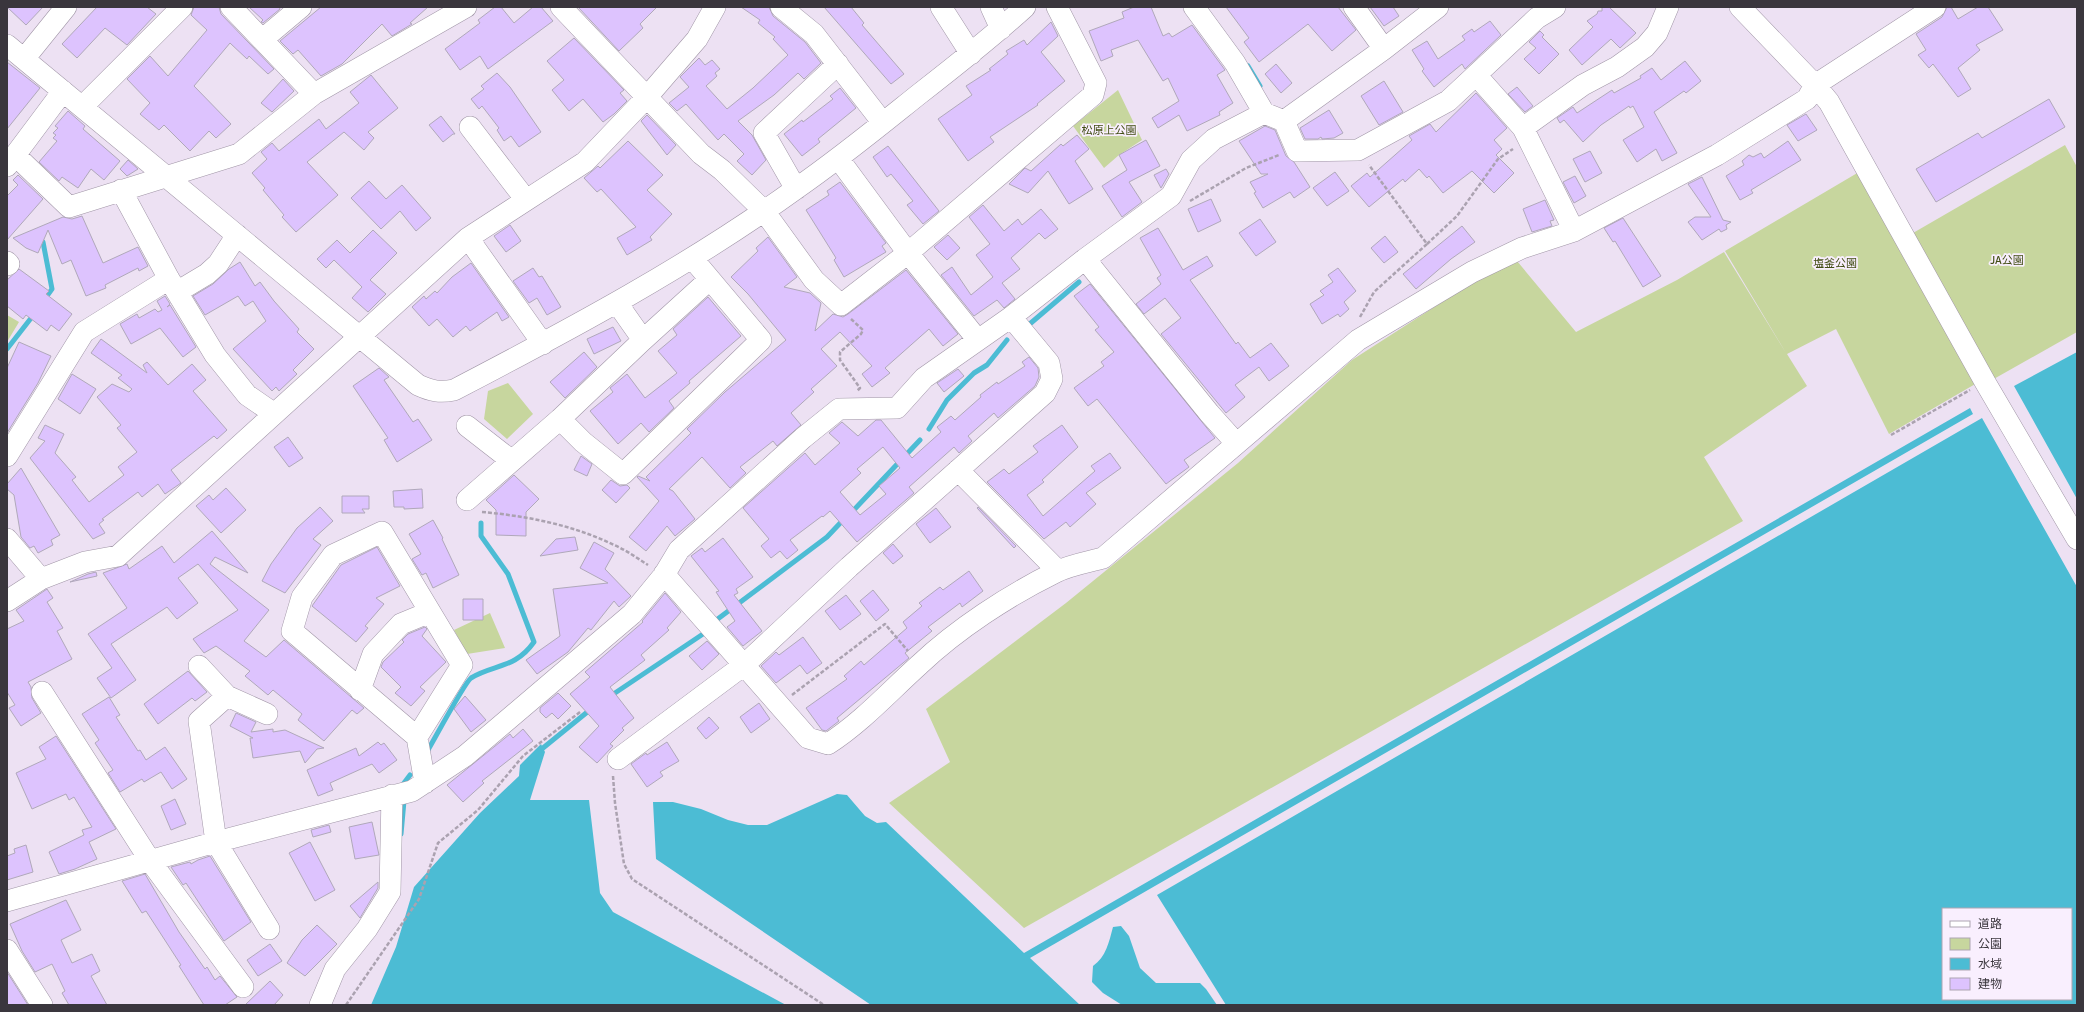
<svg xmlns="http://www.w3.org/2000/svg" width="2084" height="1012" font-family="Signika,'Noto Sans JP',sans-serif">
<rect width="100%" height="100%" fill="#ede1f3"/>
<path fill="#c7d69e" d="M1118 90 1142 140 1119 155 1104 168 1073 126Z
M2065 145 2077 167V332L1992 380 1913 233Z
M1859 172 1977 383 1889 434 1836 329 1787 354 1807 386 1704 457 1743 521 1024 928 889 803 950 762 926 709 1066 603 1238 463 1352 360 1467 286 1517 261 1576 332 1677 280 1724 252 1786 353 1725 251Z
M7 315 19 322 7 342Z
M508 383 533 414 507 439 484 419 488 391Z
M490 613 505 648 467 654 454 630Z"/>
<path fill="#4cbcd4" fill-rule="evenodd" d="M2077 352V499L2014 386Z
M1970 408 1973 414 1030 958 1080 1005H871L656 859 653 802H673L701 809 728 820 748 825H767L837 794 847 795 865 816 877 823 886 822 1024 953Z
M1982 418 2077 587V1005H1226L1157 895ZM1943 909H2071V999H1943Z
M541 744 545 752 530 800H589L600 893 613 912 786 1005H371L396 947 414 887 480 813 519 776 520 765Z
M1121 926 1129 936 1140 968 1156 983H1200L1206 989 1217 1005H1122L1103 993 1092 982 1093 966C1106 957 1109 942 1113 927Z"/>
<g fill="none" stroke-linecap="round" stroke-linejoin="round">
<path stroke="#4cbcd4" stroke-width="5" d="M1248 66 1260 86
M43 242 52 289 44 300
M1025 328 1079 282
M7 349 35 313
M929 429 947 400 974 373 987 365 1007 340
M851 513 920 440
M715 621 827 537 845 518
M609 697 703 634
M543 748 591 709
M428 750C434 740 465 682 471 678 494 664 515 669 534 642L508 574 481 536V523
M404 783 410 775
M401 834 404 801"/>
</g>
<path fill="#ddc3fe" stroke="#b0a8ba" fill-rule="evenodd" d="M7 7H43L26 25Z
M97 7H147L156 14 127 45 105 28 77 58 62 44Z
M194 7H219L221 14 274 69 268 74 249 56 247 59 230 43 194 86 231 124 216 138 209 131 190 151 164 125 159 130 140 114 150 103 127 79 150 56 168 76 207 30 191 15Z
M249 7H279L280 9 263 23 261 22 263 20Z
M321 7H428L410 23 412 24 392 36 382 24 342 64 321 76 298 50 293 54 280 41Z
M495 7H501L514 23 533 7H541L553 21 488 69 480 56 460 70 445 49 480 23 478 20Z
M578 7H657L640 24 643 28 619 51Z
M741 7H769L773 16 805 42 821 63 804 79 798 73 774 95 738 121 752 135 766 160 752 175 737 161 744 154 724 134 718 140 686 104 677 111 669 103 689 87 680 77 699 58 705 65 712 60 720 69 715 73 717 76 706 86 727 109 753 88 788 55 773 39 775 37 758 23 760 20Z
M824 7H851L864 23 862 25 904 74 891 84Z
M1134 7H1151L1163 36 1169 33 1172 37 1192 25 1225 70 1217 75 1233 103 1219 112 1220 115 1187 131 1179 115 1158 128 1152 118 1179 101 1168 78 1163 81 1138 40 1111 50 1113 56 1101 61 1089 31 1124 18 1122 12Z
M1226 7H1338L1356 30 1332 51 1308 24 1259 62 1244 42 1249 38Z
M1370 7H1393L1399 16 1384 26Z
M1602 7H1609L1636 33 1620 48 1611 39 1582 65 1569 50 1593 27 1587 21 1597 14 1598 11H1602Z
M1947 7H1951L1958 19 1978 7H1988L2003 30 1976 45 1980 50 1958 68 1971 89 1958 97 1933 64 1929 68 1918 55 1926 50 1916 34 1942 17Z
M1490 21 1501 35 1465 69 1462 64 1434 87 1422 71 1424 69 1412 50 1427 41 1438 59 1465 40 1462 36 1472 29 1474 32Z
M1051 22 1058 36 1041 52 1065 81 1037 104 1038 105 990 137 994 142 968 161 938 119 972 95 966 86 991 70 989 69 1008 54 1006 51 1024 40 1027 45Z
M1540 31 1544 35 1542 37 1559 54 1539 74 1524 59 1536 48 1529 42Z
M574 38 624 90 620 93 627 101 614 114 603 122 583 99 569 111 552 90 564 80 547 61Z
M1685 61 1701 81 1686 93 1684 91 1654 112 1677 153 1662 161 1656 149 1637 162 1623 140 1644 127 1633 106 1630 108 1629 106 1601 125 1583 142 1564 120 1560 123 1557 118 1573 107 1577 113 1612 90 1614 93 1641 78 1640 76 1652 68 1661 80Z
M7 62 40 88 7 129Z
M1276 64 1292 83 1281 93 1265 74Z
M497 73 510 87 541 132 519 147 511 136 504 141 497 130 499 128 482 106 479 109 471 99 484 89 481 86Z
M371 75 398 108 368 132 374 138 364 150 344 132 307 162 338 195 296 232 282 217 284 215 263 190 265 188 252 173 267 159 261 152 272 143 279 151 319 119 326 129 359 103 350 92Z
M283 79 294 91 272 112 261 103Z
M1384 81 1403 112 1379 125 1361 96Z
M1517 87 1533 106 1525 112 1508 94Z
M840 88 856 108 818 139 820 142 802 156 784 134 802 120 803 122 833 99 830 96Z
M1476 93 1507 128 1494 140 1502 149 1496 155 1514 173 1494 193 1472 171 1443 193 1429 176 1427 178 1419 169 1405 182 1403 179 1369 207 1351 186 1367 173 1370 177 1412 140 1409 136 1430 124 1436 132Z
M2049 99 2065 127 1936 202 1916 169 1978 133 1982 138Z
M1329 110 1343 133 1334 138 1322 139 1321 137 1318 139H1305L1300 128Z
M68 111 85 126 83 129 120 161 104 180 91 169 78 188 62 177 59 181 39 162 57 141 53 138 56 135 53 133 58 128 55 126Z
M1806 114 1817 130 1798 141 1787 125Z
M647 115 676 145 667 155 641 121Z
M441 116 455 134H453L443 142 429 125Z
M1265 126 1275 130 1286 156 1294 162 1310 187 1294 198 1290 192 1263 208 1254 193 1256 192 1250 182 1268 174H1261L1239 141Z
M1077 135 1089 149 1075 161 1093 189 1069 204 1048 171 1028 193 1009 184 1025 168 1031 171 1061 144 1063 146Z
M1146 140 1160 166 1129 182 1142 202 1122 217 1102 186 1127 170 1119 155Z
M628 141 663 175 647 190 672 214 650 237 652 240 627 255 617 238 636 227 601 189 597 192 584 178 598 166 600 168Z
M1788 141 1801 160 1751 190 1753 193 1740 200 1726 176 1744 165 1742 161 1749 155 1753 157 1761 153 1764 158Z
M888 146 939 211 923 224 907 205 913 201 891 174 887 177 873 157Z
M1590 151 1602 173 1585 182 1573 159Z
M128 160 138 169 127 176 120 169Z
M1166 169 1169 174 1161 188 1154 175Z
M1335 172 1349 191 1327 206 1313 188Z
M18 175 43 199 7 240V196L18 185 13 180Z
M1575 176 1586 196 1574 203 1563 182Z
M1702 177 1723 220 1731 222 1726 225 1727 229 1721 232 1719 229 1702 240 1688 222 1695 217H1711L1688 184Z
M369 181 386 199 402 185 431 218 416 231 400 211 381 229 351 198Z
M840 182 886 243 882 246 886 252 844 277 834 260 836 258 806 210 829 195 827 191Z
M1211 199 1221 221 1198 232 1188 209Z
M1545 200 1554 220 1550 221 1552 226 1532 232 1523 209Z
M983 205 1004 231 1018 219 1022 225 1041 209 1058 229 1045 239 1039 233 1011 258 1020 269 1002 283 1015 299 1004 308 997 300 974 316 941 275 952 267 971 295 993 277 976 255 990 244 969 217Z
M82 216 103 263 138 247 148 266 139 271 138 268 105 285 106 288 86 296 71 260 62 264 48 230 38 253 26 248 13 238 63 217 72 219Z
M1623 218 1661 276 1643 287 1615 241 1613 242 1604 228Z
M1260 219 1276 242 1256 256 1239 233Z
M510 225 521 241 506 252 494 236Z
M1462 226 1475 242 1451 259 1416 289 1403 274Z
M1158 228 1183 270 1207 256 1213 266 1190 280 1236 344 1238 342 1250 358 1271 343 1289 366 1269 381 1259 367 1235 385 1245 397 1226 413 1161 334 1181 318 1165 298 1144 314 1136 304 1161 284 1157 278 1161 275 1140 238Z
M373 230 397 253 370 280 386 294 368 312 352 298 362 287 334 260 326 268 317 259 337 240 350 253Z
M948 235 960 248 947 260 934 247Z
M1385 236 1398 252 1384 263 1371 248Z
M768 237 797 277 784 287 810 293 821 303 815 331 833 314 843 317 848 314 906 270 958 334 943 346 929 329 885 368 890 373 872 387 862 374 872 366 840 332 821 349 837 366 811 389 814 392 791 413 801 425 777 446 773 441 740 467 746 473 730 488 702 457 669 489 673 491 695 519 675 536 667 526 646 551 629 537 659 501 637 477 638 476 650 481 646 477 691 433 687 429 725 392 786 340 748 294 731 277 758 251 756 248Z
M240 262 255 286 260 282 274 301 299 329 297 332 314 349 293 370 297 374 279 391 276 387 272 391 233 349 266 321 253 301 245 306 238 296 205 315 193 296 213 284 229 269Z
M471 263 509 317 502 321 497 312 470 331 466 326 453 337 437 319 429 326 412 307 424 296 426 299 435 291 437 293 452 277Z
M533 268 539 277 542 276 561 307 547 315 537 298 529 303 513 281Z
M1338 268 1356 291 1344 302 1349 309 1340 317 1338 314 1322 324 1310 304 1324 295 1320 291 1333 282 1328 275Z
M19 269 49 291 46 294 72 314 59 331 51 325 47 331 26 315 23 319 7 306V280Z
M1090 284 1215 438 1184 460 1189 467 1166 484 1097 399 1088 406 1074 388 1104 366 1101 362 1114 352 1095 330 1099 327 1074 296Z
M165 296 170 304 167 307 170 305 196 347 183 357 160 328 131 344 120 324 137 314 139 318 155 309 158 312 162 310 157 301Z
M708 297 741 336 689 381 690 383 669 401 674 408 649 432 641 423 618 444 590 411 613 392 610 388 627 374 645 398 677 373 658 351 677 335 673 329Z
M613 327 621 341 594 354 587 339Z
M101 339 147 373 143 365 147 362 168 385 192 364 206 380 193 391 227 430 217 439 214 436 171 470 181 483 165 494 158 484 142 497 138 492 102 519 104 520 99 524 105 533 93 539 30 458 45 441 38 438 45 425 64 434 55 453 76 477 72 480 89 502 124 475 118 467 137 452 117 428 121 425 97 397 112 384 129 392 132 389 118 378 122 375 91 353Z
M19 342 51 356 38 383 7 433V368Z
M584 352 597 367 565 398 550 382Z
M1029 357 1038 368 1039 377 1035 386 998 418 994 413 968 436 972 441 959 453 954 447 909 487 914 493 857 542 830 511 823 517 822 516 790 540 798 550 787 559 780 551 771 558 761 546 769 539 743 508 805 453 815 465 840 443 829 433 842 422 858 436 876 420H881L912 458 941 432 937 427 951 416 955 420 981 397 980 395 997 382 998 384 1025 366 1022 362ZM883 447 900 468 879 486 886 494 860 515 840 492 861 473 857 469Z
M379 368 389 377 384 380 413 422 418 419 432 440 397 462 384 440 388 438 353 386Z
M958 369 964 376 944 392 937 383Z
M72 374 96 389 80 414 58 399Z
M1062 425 1078 447 1042 480 1044 482 1027 495 1043 516 1095 471 1091 466 1110 453 1121 468 1086 493 1096 504 1070 527 1066 522 1044 539 987 482 1004 469 1009 474 1038 452 1033 446Z
M288 437 303 458 289 467 274 447Z
M581 456 592 464 587 476 574 470Z
M21 468 60 535 51 540 53 545 38 553 34 546 30 548 21 537 14 495 7 489V484Z
M514 475 539 499 526 512V536L496 535V510L486 500Z
M611 480 620 486 627 485 630 488 616 503 602 490Z
M226 488 246 510 221 533 196 506 209 495 213 500Z
M422 489 423 508 404 509V507H394L393 491Z
M342 496H369V509H362L365 513H342Z
M320 507 333 521 313 539 321 545 285 593 262 581 271 564 297 528Z
M978 507 1016 546 1014 548 977 508Z
M936 508 951 527 930 543 916 524Z
M433 520 443 538 442 539 459 575 433 588 426 573 422 575 412 559 421 554 409 534Z
M212 531 248 573 215 557 210 564 269 610 244 641 266 657 284 640 364 708 357 714 352 710 324 741 298 720 302 714 273 690 268 695 245 676 250 671 216 646 204 653 193 639 238 610 198 564 178 578 198 603 177 619 167 607 111 644 136 680 111 698 97 678 112 668 88 634 127 608 103 573 127 564 129 569 162 546 174 563Z
M575 537 578 550 540 556 556 539Z
M723 538 753 577 736 589 738 593 734 595 762 631 743 646 727 627 735 621 716 592 719 591 691 556 702 548 705 552Z
M594 542 614 553 605 569 631 596 619 607 614 601 591 630 588 628 568 652 537 674 526 660 560 636 553 589 608 583 580 568Z
M893 544 903 556 893 564 883 553Z
M377 547 400 586 376 598 384 604 365 626 368 628 356 642 312 606 341 565Z
M969 571 983 591 962 607 960 603 928 627 932 631 905 653 909 658 837 718 839 721 826 731 822 730 806 708 847 679 844 676 861 661 864 665 907 628 903 622 922 606 919 603 940 587 943 590Z
M96 572 97 576 70 582 88 574Z
M47 589 53 598 47 602 63 628 57 631 72 659 28 682 31 687 32 698 41 713 21 726 9 708 15 705 7 692V629L24 621 16 610Z
M873 590 889 610 876 621 860 601Z
M665 593 681 612 667 628 669 630 641 655 645 660 610 687 634 718 622 728 624 730 610 744 613 746 597 763 579 747 599 726 570 694 590 677 585 672 643 622 642 621Z
M846 595 861 614 840 630 825 611Z
M463 599H483V620H463Z
M425 627 427 629 422 636 446 662 420 687 425 691 411 706 395 693 401 687 381 667 383 662 404 642 402 640 408 634Z
M803 637 822 663 807 674 800 665 776 683 761 666 776 652 779 655Z
M707 641 719 654 702 670 689 656Z
M188 671 207 692 195 701 192 698 158 724 144 704Z
M558 693 571 706 558 719 552 713 546 718 540 712V708Z
M465 696 486 720 471 732 454 709Z
M109 697 120 715 116 717 138 751 140 750 146 760 165 747 187 779 172 789 161 772 144 782 142 779 120 792 108 773 113 770 95 743 99 740 82 714Z
M759 703 770 719 751 733 740 717Z
M236 713 256 722 251 732 273 729V732L285 730 324 748 317 749 305 763 300 751 253 758 250 738H253L230 726Z
M709 717 719 728 706 739 697 728Z
M523 729 533 741 482 781 484 783 463 802 447 785 510 734 513 738Z
M56 736 116 829 89 842 97 859 75 869 59 874 49 852 84 835 82 830 92 827 74 797 69 800 66 794 32 809 16 773 46 759 39 747Z
M378 742 381 745 384 743 397 760 379 773 372 764 330 783 333 790 318 796 307 770 356 748 359 756Z
M667 742 679 761 660 772 663 776 647 787 631 764 646 753 647 755Z
M175 799 186 824 171 830 161 806Z
M372 822 379 855 355 859 349 827Z
M329 825 331 832 313 837 311 830Z
M310 842 335 890 315 901 289 853Z
M26 845 33 872 7 880V856L15 853 14 849Z
M210 856 251 922 224 941 186 883 183 885 171 867 190 862 191 864 198 860Z
M145 874 179 932 205 969 207 967 215 980 220 976 237 997 225 1005H204L179 966 181 965 146 911 142 913 122 881Z
M378 882V888L360 918 350 906Z
M66 900 81 930 61 940 72 963 92 954 100 971 91 976 107 1005H69L62 993 65 991 52 964 35 972 22 951 10 924Z
M317 925 337 944 305 976 287 963 302 940Z
M270 944 282 961 258 976 247 960Z
M7 972 28 1005H7Z
M270 981 283 995 274 1005H245Z"/>
<g fill="none" stroke-linecap="round" stroke-linejoin="round">
<g stroke="#a196a7" stroke-width="22">
<path id="minor" d="M231 7 314 94 466 7
M561 7 701 154 722 170 764 211 814 280 841 305 908 253 1093 95 1096 83 1057 7
M781 7 814 34 883 123
M941 7 971 54
M991 7 1001 29
M1194 7 1235 63 1264 113 1284 121 1384 49 1438 7
M1354 7 1384 49
M1740 7 1815 85 1829 102 1985 382 2077 539
M263 39 301 7
M7 45 418 385C431 391 440 393 454 390 571 329 689 266 797 188 839 159 878 127 918 95 954 67 991 38 1025 7
M24 59 66 7
M1477 76 1523 128 1583 85 1617 67 1645 47 1657 33 1668 7
M82 107 182 7
M1284 121 1297 151 1358 150 1448 101 1537 18 1555 7
M470 127 526 200
M1523 128 1574 231
M15 155 69 207 239 154 314 94
M838 158 908 253 977 339
M7 166 63 91
M796 189 764 133 838 64
M121 190 169 279 215 355 247 395 273 413
M468 238 543 344
M1085 259 1209 413 1236 443
M7 262 9 264 7 265
M177 292 207 274 218 264 237 235
M617 303 643 340 560 419 583 442 623 474 761 340 692 258
M643 340 709 280
M467 426 512 461
M7 456 84 332 169 279
M958 470 1058 571
M467 500 560 419
M7 539 41 579
M664 574 808 738 828 744C862 722 889 692 919 665 957 629 1009 595 1056 572 1070 565 1088 562 1103 558L1358 340 1472 272 1522 248 1574 231 1717 155 1807 99 1815 85 1935 7
M7 601 41 579 85 562 118 556 468 238 585 162 647 97 697 39 715 7
M199 666 227 696 267 714
M360 690 373 654 401 624 430 612
M42 692 151 862 243 987
M227 696 199 721 216 842 269 929
M417 737 292 631 302 597 333 555 382 532 462 665 417 737 425 783
M618 759 744 665 849 567 1045 393 1052 379 1049 363 1011 317
M7 901 216 842 412 791 465 756 632 614 664 575 679 550 803 438 839 409 897 408 924 378 1011 317 1085 259 1171 196 1191 160 1214 139 1264 113
M7 950 42 1005
M320 1005 335 969 367 929 390 892 392 795"/>
</g>
<path stroke="#aba2b0" stroke-width="2.5" stroke-dasharray="4 2" stroke-linecap="butt" d="M1190 201 1246 168 1279 155
M1427 244 1457 216 1498 159 1513 149
M1360 317 1374 292 1427 244 1369 165
M851 319 863 330 861 334 840 352V360L860 388 857 391
M1891 435 1970 390
M482 512C527 516 573 525 614 545 626 550 637 558 648 565
M792 695 885 624 908 651
M613 776 615 803 624 864 632 879 824 1005
M346 1005 419 899 438 843 478 810 523 756 580 712"/>
<use href="#minor" stroke="#fff" stroke-width="21"/>
</g>
<g text-anchor="middle" dominant-baseline="central" stroke-width="3.5" stroke-linejoin="round" paint-order="stroke">
<g font-size="11" fill="#424e15" stroke="#f9effe">
<text x="1109" y="130">松原上公園</text>
<text x="2007" y="260">JA公園</text>
<text x="1835" y="263">塩釜公園</text>
</g>
</g>
<rect width="2084" height="1012" fill="none" stroke="#3a363d" stroke-width="16"/>
<rect x="1942" y="908" width="130" height="92" fill="#f9effe" stroke="#ada5b1"/>
<rect x="1950" y="921" width="20" height="6" fill="#ffffff" stroke="#ada5b1"/>
<text x="1978" y="928" font-size="12" fill="#3a363d">道路</text>
<rect x="1950" y="938" width="20" height="12" fill="#c7d69e" stroke="#ada5b1"/>
<text x="1978" y="948" font-size="12" fill="#3a363d">公園</text>
<rect x="1950" y="958" width="20" height="12" fill="#4cbcd4" stroke="#ada5b1"/>
<text x="1978" y="968" font-size="12" fill="#3a363d">水域</text>
<rect x="1950" y="978" width="20" height="12" fill="#ddc3fe" stroke="#ada5b1"/>
<text x="1978" y="988" font-size="12" fill="#3a363d">建物</text>
</svg>
